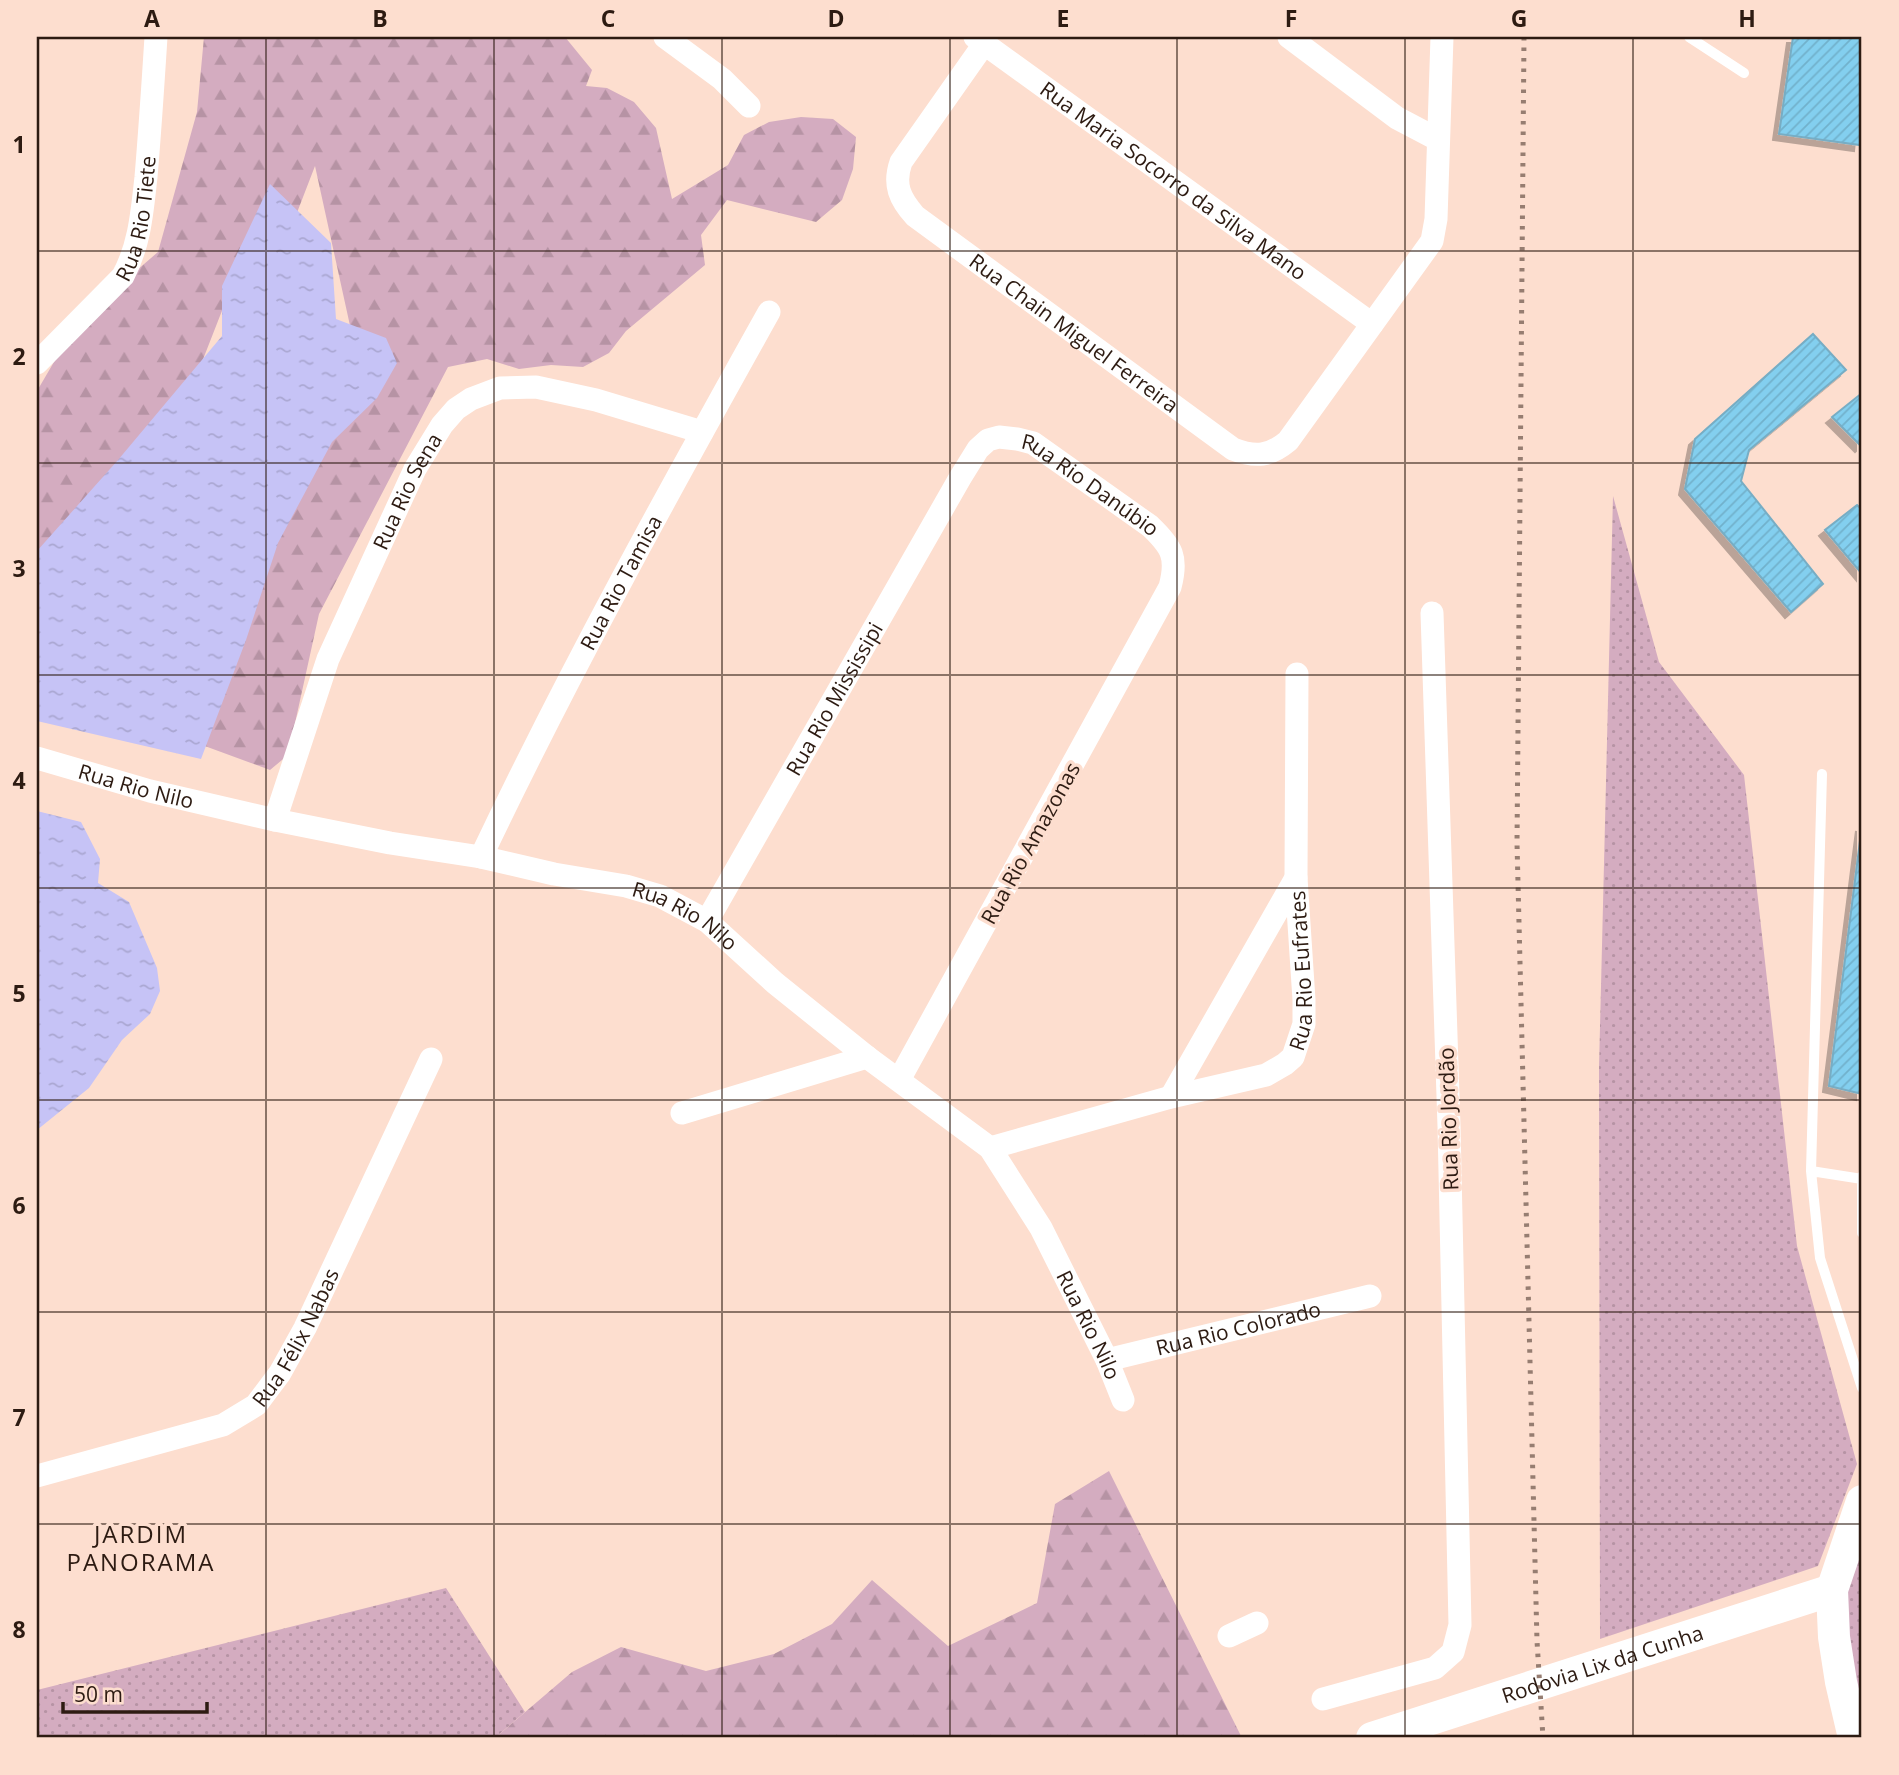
<svg xmlns="http://www.w3.org/2000/svg" width="1899" height="1775" font-family="'Open Sans',sans-serif">
<defs>
<pattern id="grass-dots" width="8" height="8" patternUnits="userSpaceOnUse" patternTransform="scale(1.75)"><rect width="8" height="8" fill="#d4acc0"/><path d="M2 2h.1M6 6h.1" fill="none" stroke="#b693a4" stroke-width="1.8" stroke-linecap="round"/></pattern>
<pattern id="forest-firs" width="22" height="20" patternUnits="userSpaceOnUse" patternTransform="scale(1.75)"><rect width="22" height="20" fill="#d4acc0"/><path d="M5 1l3.5 6h-7zM16 11l3.5 6h-7z" fill="#b693a4"/></pattern>
<pattern id="water-ripples" width="26" height="14" patternUnits="userSpaceOnUse" patternTransform="scale(1.75)"><rect width="26" height="14" fill="#c6c3f6"/><path d="M2 4q2-2 4 0t4 0M15 11q2-2 4 0t4 0" fill="none" stroke="#aaa7d2"/></pattern>
<pattern id="building-hatch" width="6" height="6" patternUnits="userSpaceOnUse" patternTransform="scale(1.75)"><rect width="6" height="6" fill="#83cfef"/><path d="M-1 1l2-2M0 6l6-6M5 7l2-2" fill="none" stroke="#71b1cc"/></pattern>
<filter id="shadow"><feDropShadow dx="-6" dy="6" stdDeviation="0" flood-color="#0004"/></filter>
</defs>
<rect width="100%" height="100%" fill="#fddecf"/>
<path fill="url(#grass-dots)" d="M1613 496 1659 662 1744 775 1797 1246 1857 1464 1818 1566 1600 1639 1599 1068Z
M1862 1536V1717L1845 1648 1847 1589Z
M446 1588 525 1712 495 1738H37V1690Z"/>
<path fill="url(#forest-firs)" d="M204 37H565L592 70 586 86 607 88 634 102 656 128 672 199 728 165 744 135 769 122 801 117 833 119 856 137 853 169 842 200 816 222 727 200 701 235 705 265 626 331 609 353 583 367 551 365 519 369 487 359 448 367 319 614 288 755 270 770 202 745 190 648 356 353 315 166 293 223 243 257 200 367 37 555V391L78 321 158 252 197 112Z
M1109 1471 1242 1738H495L572 1672 621 1647 706 1671 774 1654 832 1624 872 1580 948 1646 1037 1603 1055 1504Z"/>
<path fill="url(#water-ripples)" d="M270 184 331 243 336 319 386 338 397 363 377 398 332 442 278 543 246 640 201 759 37 721V551L118 460 222 336V286Z
M37 811 81 822 100 859 98 883 129 902 157 968 160 991 150 1014 122 1040 89 1088 37 1130Z"/>
<path fill="url(#building-hatch)" stroke="#77adc4" stroke-width="2" filter="url(#shadow)" d="M1793 37H1862V125L1860 145 1779 134Z
M1813 334 1846 370 1749 450 1741 481 1823 584 1791 612 1685 489 1695 439Z
M1862 393V445L1861 446 1832 417Z
M1857 505 1862 510V574L1825 530Z
M1862 825V1094L1829 1086Z"/>
<g fill="none" stroke-linecap="round" stroke-linejoin="round">
<path stroke="#fff" stroke-width="10" d="M1689 37 1744 73
M1822 774 1811 1171 1820 1258 1862 1388
M1811 1171 1862 1179
M1862 1176V1233"/>
<g stroke="#fff" stroke-width="23">
<path d="M665 37 722 79 749 106"/>
<path id="s1" d="M975 37 1372 324"/>
<path d="M1289 37 1397 118 1437 139"/>
<path id="s2" d="M984 44 901 162C893 185 900 199 915 216L1233 449C1256 458 1270 456 1288 441L1432 241 1436 219 1442 37"/>
<path id="s3" d="M37 363 123 276C140 244 142 212 146 177 150 130 153 84 156 37"/>
<path id="s4" d="M37 758 150 791 275 820 390 843 481 857 554 874 626 886 660 896 707 921 775 983 867 1057 990 1148 1041 1228 1107 1360 1123 1400"/>
<path id="s5" d="M275 820 328 659 415 469 442 425 456 409 471 399 500 388 536 387 596 400 702 432"/>
<path id="s6" d="M481 857C569 672 669 491 769 312"/>
<path id="s7" d="M707 921 960 478 978 449 988 440 999 437 1017 439 1033 443 1150 526C1172 547 1178 557 1170 587L899 1080"/>
<path d="M1171 1097 1296 878"/>
<path d="M682 1113 867 1057"/>
<path id="s8" d="M990 1148 1171 1097 1266 1075 1285 1064 1293 1057 1304 1024V1000L1296 878 1297 674"/>
<path id="s9" d="M1107 1360 1370 1296"/>
<path id="s10" d="M37 1476 223 1425 256 1405 280 1373 305 1328 431 1059"/>
<path d="M1229 1636 1257 1623"/>
<path d="M1323 1699 1435 1668 1453 1652 1460 1625 1449 1126 1432 613"/>
</g>
<g stroke="#fff" stroke-width="32">
<path id="s11" d="M1372 1738 1832 1590"/>
<path d="M1854 1738 1841 1682 1834 1637 1832 1590 1862 1501"/>
</g>
<path stroke="#967d71" stroke-width="5" stroke-dasharray="3.5 7" stroke-linecap="butt" d="M1524 37 1517 843 1537 1641 1543 1738"/>
</g>
<path fill="none" stroke="#2d1b12" stroke-width="2" stroke-opacity="0.55" d="M266 37V1738M494 37V1738M722 37V1738M950 37V1738M1177 37V1738M1405 37V1738M1633 37V1738M37 251H1862M37 463H1862M37 675H1862M37 888H1862M37 1100H1862M37 1312H1862M37 1524H1862"/>
<g text-anchor="middle" dominant-baseline="central" stroke-width="7" stroke-linejoin="round" paint-order="stroke">
<g font-size="21" fill="#2d1b12" stroke="#fddecf">
<text stroke="none"><textPath href="#s1" startOffset="245">Rua Maria Socorro da Silva Mano</textPath></text>
<text stroke="none"><textPath href="#s3" startOffset="182">Rua Rio Tiete</textPath></text>
<text stroke="none"><textPath href="#s2" startOffset="401">Rua Chain Miguel Ferreira</textPath></text>
<text stroke="none"><textPath href="#s7" startOffset="674">Rua Rio Danúbio</textPath></text>
<text stroke="none"><textPath href="#s5" startOffset="355">Rua Rio Sena</textPath></text>
<text stroke="none"><textPath href="#s6" startOffset="308">Rua Rio Tamisa</textPath></text>
<text stroke="none"><textPath href="#s7" startOffset="256">Rua Rio Mississipi</textPath></text>
<text stroke="none"><textPath href="#s4" startOffset="103">Rua Rio Nilo</textPath></text>
<text transform="translate(1030 843) rotate(-61)">Rua Rio Amazonas</text>
<text stroke="none"><textPath href="#s4" startOffset="670">Rua Rio Nilo</textPath></text>
<text stroke="none"><textPath href="#s8" startOffset="406">Rua Rio Eufrates</textPath></text>
<text transform="translate(1448 1119) rotate(-92)">Rua Rio Jordão</text>
<text stroke="none"><textPath href="#s4" startOffset="1258">Rua Rio Nilo</textPath></text>
<text stroke="none"><textPath href="#s9" startOffset="135">Rua Rio Colorado</textPath></text>
<text stroke="none"><textPath href="#s10" startOffset="310">Rua Félix Nabas</textPath></text>
<text stroke="none"><textPath href="#s11" startOffset="242">Rodovia Lix da Cunha</textPath></text>
</g>
<g font-size="24" letter-spacing="2" fill="#2d1b12" stroke="#fddecf">
<text x="141" y="1533">JARDIM<tspan x="141" dy="28">PANORAMA</tspan></text>
</g>
</g>
<rect width="1899" height="1775" fill="none" stroke="#fddecf" stroke-width="77"/>
<path d="M63 1702v10h144v-10" fill="none" stroke="#2d1b12" stroke-width="3.5"/>
<text x="74" y="1702" font-size="21" fill="#2d1b12" stroke="#fddecf" stroke-width="5" paint-order="stroke">50 m</text>
<rect x="38" y="38" width="1822" height="1698" fill="none" stroke="#2d1b12" stroke-width="2.5"/>
<g font-size="23" text-anchor="middle" font-weight="bold" fill="#2d1b12">
<text x="152" y="27">A</text>
<text x="380" y="27">B</text>
<text x="608" y="27">C</text>
<text x="836" y="27">D</text>
<text x="1063" y="27">E</text>
<text x="1291" y="27">F</text>
<text x="1519" y="27">G</text>
<text x="1747" y="27">H</text>
<text x="19" y="153">1</text>
<text x="19" y="365">2</text>
<text x="19" y="577">3</text>
<text x="19" y="789">4</text>
<text x="19" y="1002">5</text>
<text x="19" y="1214">6</text>
<text x="19" y="1426">7</text>
<text x="19" y="1638">8</text>
</g>
</svg>
